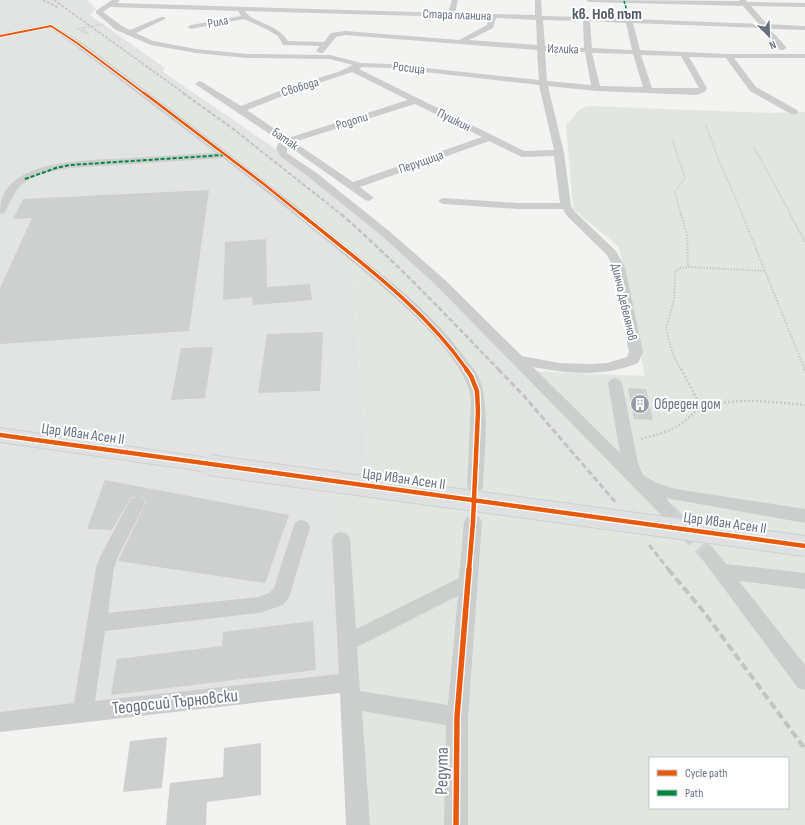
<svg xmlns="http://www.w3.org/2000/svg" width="805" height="825" font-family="'Sofia Sans Condensed',sans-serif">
<rect width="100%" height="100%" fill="#f3f3f2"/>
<path fill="#e2e3e3" d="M0 0H88L96 9 90 15 165 68 163 72 283 154 385 233 527 371 524 382 653 525 618 520 476 353 437 311 323 206 214 120 90 33 83 34 64 22 350 254 370 487 341 539 350 682 0 722Z"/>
<path fill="#e2e6e0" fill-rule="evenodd" d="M64 22 83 34 90 33 214 120 323 206 392 269 437 311 476 353 618 520 652 525 524 382 527 371 645 376 619 247 573 209 566 125 580 109 588 106 769 113 805 112V825H358L341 539 331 481 370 486 350 254 51 26ZM650 758H788V808H650Z"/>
<path fill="#cecfcf" d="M209 190 189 331 0 344V288L32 218 13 219 23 199Z
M266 239 267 287 310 284 312 300 253 305 252 297 223 300 225 242Z
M323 332 320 391 258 393 267 334Z
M213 347 205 398 171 400 181 348Z
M628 388 646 389 653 420 634 419Z
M105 480 289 515 265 583 118 561 146 502 143 497H131L112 530 87 529Z
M313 621 316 670 111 695 117 659 222 646 223 632Z
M167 737 162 788 123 792 130 741Z
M261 743V795L207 802 206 825H166L170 783 223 777 224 748Z"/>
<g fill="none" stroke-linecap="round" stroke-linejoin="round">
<path stroke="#d0d2d6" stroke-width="16" stroke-dasharray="16 8" stroke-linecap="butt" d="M668 511 708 554"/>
<g stroke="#cfd0d0" stroke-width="2">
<path id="major" d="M0 428 209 458 216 460 219 465 216 470 209 472 0 442Z"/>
</g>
<path stroke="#c9c9ca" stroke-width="1.5" stroke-dasharray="1 1" stroke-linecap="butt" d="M77 28 85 33H88L82 28
M706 125 719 161 743 215
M672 139 685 178 675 192 681 215
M754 147 791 215"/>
<path stroke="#c9c9ca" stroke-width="2" stroke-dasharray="1.5 1.5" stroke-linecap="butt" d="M681 214 687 235 688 267
M742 214 805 370
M790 214 805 242
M681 370 673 355 666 329 674 300 675 273 679 268 688 267 765 271"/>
<path stroke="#c9c9ca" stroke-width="2.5" stroke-dasharray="2 2" stroke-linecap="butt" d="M681 369 698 401 699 409
M804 369 805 371
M641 439C655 435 669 432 681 424 688 419 693 412 701 409 734 396 771 402 805 405"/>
<path fill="#cccdcd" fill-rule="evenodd" d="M112 0H120L117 3 448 13 452 0H458L455 13 535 15V0H541L542 16 625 18 624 12 627 10 630 12 632 19 759 24 743 6 589 2 586 0 740 1 739 0H746L747 2 805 3V7L751 6 767 24 805 26V30L770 29 787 48 783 50H780L762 28 633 23 640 50 728 54H805V58H734L756 87 797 110 798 112 797 114H791L750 91 726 58 689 57 707 88 705 92 696 95 596 91 548 86 564 153 571 206 575 212 616 251 625 267 643 352 638 363C604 377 569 374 533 367L620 453 608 383 610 380 615 378 620 380 622 383 638 463 643 475 656 483 676 489 805 509V523L666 498 676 511 674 516 668 518 662 516 436 285 381 235 310 178 280 156 276 148 280 141 195 84 199 81 202 82 241 106 292 86 338 72 353 65 330 59 247 58 196 53 151 45 116 30 96 13V11ZM110 7 238 11 241 16 191 25 187 27 191 29 244 19 266 29 278 36 283 45 320 46 316 51 320 53H323L336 37 345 35 537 50 539 80 389 64 361 63 330 55 247 54 196 49 153 41 136 33 165 19V17H161L130 30 122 26 103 12ZM245 11 489 18 487 25 459 40 345 31 331 33 324 42 288 41C277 23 252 23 245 11ZM496 18 536 20 537 45 469 40 493 28ZM543 20 583 21 584 48 545 46ZM590 21 626 23 632 50 592 48ZM545 51 585 52 591 85 547 81ZM592 53 633 54 643 87 600 86ZM641 55 681 56 699 88H652ZM362 67 389 68 539 85 554 150 524 151 359 69ZM352 72 408 100 288 138 247 110 298 90ZM415 104 482 137 353 182 294 142ZM489 141 522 157 554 156 560 203H518L443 198 438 201 443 204 518 209H563L567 216 607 255 613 267 629 352 627 357 607 363 591 364 559 363 522 356 444 279 389 231 318 174 287 153V145L365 200 369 201 374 198 360 187Z
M51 24 80 41C169 108 258 174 345 245 388 279 433 313 465 358 469 364 475 369 478 376 491 401 484 457 483 486L481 490 475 492 469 490 467 486C468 466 469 446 470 425 470 414 472 400 469 389 452 339 377 283 337 249 299 218 262 188 223 158L70 168C52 171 27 175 16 191 11 198 9 206 4 213L0 214C0 201 3 191 13 182 39 159 98 160 131 158 159 156 188 154 216 153L74 45 50 28 0 38V34Z
M137 497 143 498 145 503 118 557 114 568 108 613 259 597 269 593 274 588 295 522 301 520 307 522 310 527 289 598 283 605 259 613 105 631 95 701 339 674 332 539 335 534 341 532 347 534 350 539 356 629 459 578 464 522 467 517 473 515 479 517 482 522 468 717V825H444L446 725 362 711 370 825H346L340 693 0 732V712L74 703 96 568 100 557 131 498ZM458 596 448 705 360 691 357 647Z
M708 547 714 549 726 564 805 573V589L739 581 805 665V690L798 688 702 559 699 554 702 549Z"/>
<use href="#major" fill="#dfe0e1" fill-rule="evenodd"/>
<path stroke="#c2c3c3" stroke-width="1.5" stroke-dasharray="3 1.5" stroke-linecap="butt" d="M43 0 59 8
M54 0 185 94"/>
<path stroke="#c2c3c3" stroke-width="2" stroke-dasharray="4 2" stroke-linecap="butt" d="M183 93 232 128 342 215"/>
<path stroke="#c2c3c3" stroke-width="2.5" stroke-dasharray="5 2.5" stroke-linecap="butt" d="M341 214C397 263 448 317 499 370"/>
<path stroke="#c2c3c3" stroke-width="3" stroke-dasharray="6 3" stroke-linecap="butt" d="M498 369 524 396 617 504
M649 545 669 570"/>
<path stroke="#c2c3c3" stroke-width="4" stroke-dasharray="8 4" stroke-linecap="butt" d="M668 569 704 612 805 749"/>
<g stroke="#cfd0d0" stroke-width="22" stroke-linecap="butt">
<path id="major-bridge" d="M209 465 805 546"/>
</g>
<path stroke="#c9c9ca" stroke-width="1.5" stroke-dasharray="1 1" stroke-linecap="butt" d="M82 28 104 24"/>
<use href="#major-bridge" stroke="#dfe0e1" stroke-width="20"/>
<path stroke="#00873e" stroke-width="1.5" stroke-dasharray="3 1.5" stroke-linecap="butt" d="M624 1 630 21"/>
<path stroke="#00873e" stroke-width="2" stroke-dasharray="4 2" stroke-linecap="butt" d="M25 179 56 168 70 165 224 155"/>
<g stroke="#fff" stroke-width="3.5">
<path id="cycleway-far4" d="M0 36 51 26 77 43 145 94"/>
</g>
<g stroke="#fff" stroke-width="4">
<path id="cycleway-far3" d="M144 93 265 185 302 215"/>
</g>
<g stroke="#fff" stroke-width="5.5">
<path id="cycleway-far2" d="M301 214C360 262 423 307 467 370"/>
</g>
<g stroke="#fff" stroke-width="7">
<path id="cycleway-far1" d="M466 369 471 376 477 391 478 411 473 522 469 570
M0 435 805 546"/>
</g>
<g stroke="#fff" stroke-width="8">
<path id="cycleway" d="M456 825 457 717 469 569"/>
</g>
<use href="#cycleway-far4" stroke="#e8590c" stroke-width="2"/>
<use href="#cycleway-far3" stroke="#e8590c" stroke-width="2.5"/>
<use href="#cycleway-far2" stroke="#e8590c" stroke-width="3.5"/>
<use href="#cycleway-far1" stroke="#e8590c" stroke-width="4.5"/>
<use href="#cycleway" stroke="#e8590c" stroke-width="5.5"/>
</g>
<defs>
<g id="building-disc" transform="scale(1)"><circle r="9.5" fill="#979ea8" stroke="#fff"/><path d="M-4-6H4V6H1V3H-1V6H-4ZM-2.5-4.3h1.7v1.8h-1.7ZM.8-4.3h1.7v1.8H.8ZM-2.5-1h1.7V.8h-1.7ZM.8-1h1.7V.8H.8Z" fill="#fff"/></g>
</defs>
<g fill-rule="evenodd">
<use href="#building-disc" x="640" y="404"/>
</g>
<g text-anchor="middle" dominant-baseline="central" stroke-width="4" stroke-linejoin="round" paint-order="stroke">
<g font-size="13" fill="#667080" stroke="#fff">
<text transform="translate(457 15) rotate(2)">Стара планина</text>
<text transform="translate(218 22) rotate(-11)">Рила</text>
<text transform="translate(563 49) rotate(2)">Иглика</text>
<text transform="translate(409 68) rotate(7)">Росица</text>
<text transform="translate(300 87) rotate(-17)">Свобода</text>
<text transform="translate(454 120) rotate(26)">Пушкин</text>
<text transform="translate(352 121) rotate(-17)">Родопи</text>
<text transform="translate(285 139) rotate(35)">Батак</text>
<text transform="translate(421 162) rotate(-19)">Перущица</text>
<text transform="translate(624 302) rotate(77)">Димчо Дебелянов</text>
</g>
<g font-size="15" fill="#667080" stroke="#fff" text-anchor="start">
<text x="654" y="404">Обреден дом</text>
</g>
<g font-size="15" fill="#667080" stroke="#fff">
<text transform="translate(83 434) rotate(8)">Цар Иван Асен II</text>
<text transform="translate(404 479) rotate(8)">Цар Иван Асен II</text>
<text transform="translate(725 523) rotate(8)">Цар Иван Асен II</text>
</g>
<g font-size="16" font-weight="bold" fill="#535a66" stroke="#fff">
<text x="607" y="14">кв. Нов път</text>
</g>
<g font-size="18" fill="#667080" stroke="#fff">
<text transform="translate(175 702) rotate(-6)">Теодосий Търновски</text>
<text transform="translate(442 771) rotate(-89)">Редута</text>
</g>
</g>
<rect x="649" y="757" width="140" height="52" fill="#ffffff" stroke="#c2c6cc"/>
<rect x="657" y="770" width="20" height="6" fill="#e8590c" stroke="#c2c6cc"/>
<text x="685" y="777" font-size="12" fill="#667080">Cycle path</text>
<rect x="657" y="790" width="20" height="6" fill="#00873e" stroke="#c2c6cc"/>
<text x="685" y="797" font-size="12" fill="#667080">Path</text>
<g transform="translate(769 36) rotate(157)" stroke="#ffffff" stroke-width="3" paint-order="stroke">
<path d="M0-3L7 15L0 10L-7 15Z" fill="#667080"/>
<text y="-6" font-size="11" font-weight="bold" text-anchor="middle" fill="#667080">N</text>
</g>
</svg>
